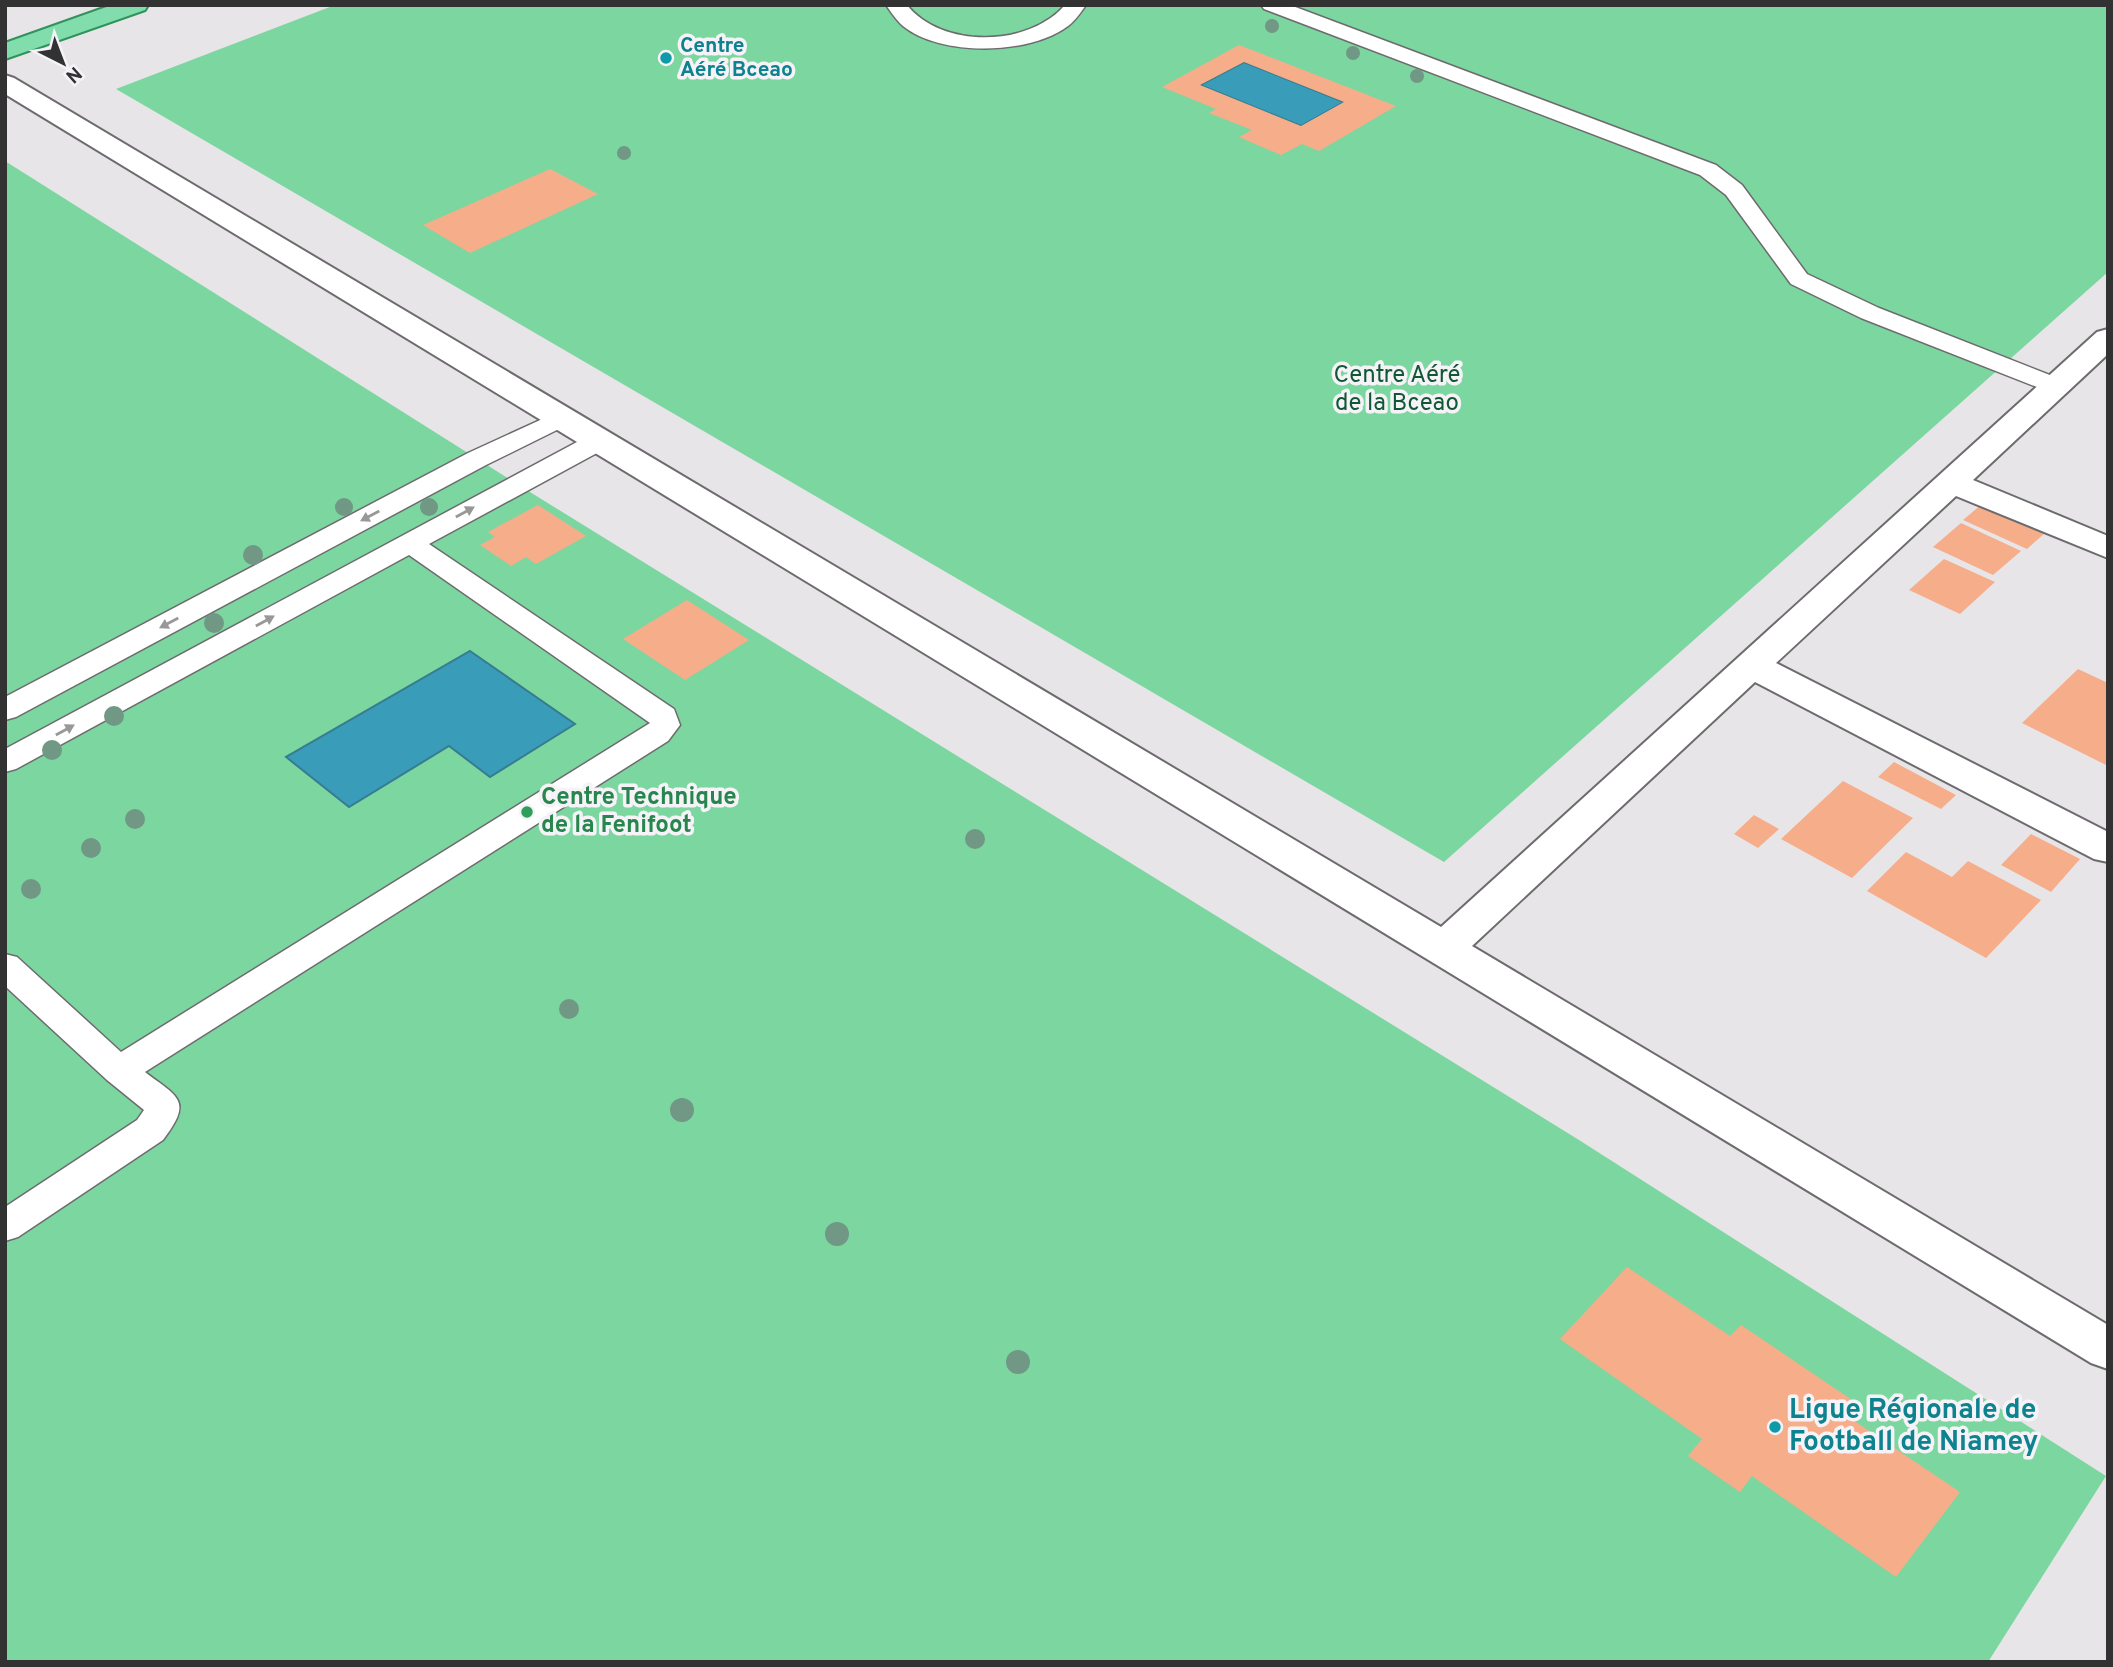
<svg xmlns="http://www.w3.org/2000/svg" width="2113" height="1667" font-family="Overpass,sans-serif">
<rect width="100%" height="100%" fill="#e8e5e9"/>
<path fill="#7bd79f" d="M335 5H2108V272L1444 862 116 89Z
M5 161 517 484 1579 1140 2106 1476 1988 1662H5Z"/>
<path fill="#399cb8" stroke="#377c90" stroke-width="2" d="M1244 62 1344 102 1301 126 1200 85Z
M470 651 575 724 490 777 449 746 349 807 286 757Z"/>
<path fill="#f6ad8a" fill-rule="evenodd" d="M1239 45 1396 106 1319 151 1302 144 1281 155 1239 137 1252 130 1209 113 1216 109 1162 87ZM1244 62 1344 102 1301 126 1200 85Z
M550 169 598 194 470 253 423 225Z
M1982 504 2045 533 2027 549 1963 520Z
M538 505 586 536 536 564 526 557 511 566 480 545 495 537 488 532Z
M1961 523 2021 551 1993 575 1933 547Z
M1944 559 1995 582 1960 614 1909 590Z
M687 600 749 640 685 680 623 639Z
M2078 669 2108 683V766L2022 723Z
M1894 762 1956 795 1941 809 1878 777Z
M1843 781 1913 818 1852 878 1781 839Z
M1754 815 1779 829 1758 848 1734 834Z
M2031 834 2080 859 2051 892 2001 865Z
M1906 852 1952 877 1968 861 2041 900 1986 958 1867 891Z
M1627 1267 1730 1336 1741 1325 1858 1404 1847 1416 1960 1492 1896 1577 1752 1476 1740 1492 1688 1456 1702 1439 1560 1339Z"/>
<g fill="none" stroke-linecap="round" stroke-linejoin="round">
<g stroke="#6d6b6e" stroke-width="3">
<path id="service" d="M886 5H907C942 49 1029 47 1065 5H1086C1081 12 1075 21 1068 26 1030 55 941 57 903 26 897 21 891 12 886 5Z
M1261 5H1290L1716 165 1742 185 1807 274 1879 308 2065 381 2069 386 2065 391 2056 394 2047 391 1861 318 1791 284 1726 195 1700 175 1264 9Z
M562 410 571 413 575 418 571 423 486 465 16 717 5 720V697L468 453Z
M599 433 608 435 612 441 608 447 429 544 674 709 680 725 668 741 145 1072C179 1098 193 1100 163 1140L18 1237 5 1241V1207L137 1120 144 1110 107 1080 5 986V954L17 957 121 1052 650 723 409 555 16 769 5 772V749L590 435Z"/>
</g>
<g stroke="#6d6b6e" stroke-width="4">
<path id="minor" d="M5 75 14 78 1441 927 2097 332 2108 329V354L1973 480 2108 536V558L1956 496 1776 663 2108 832V862L2094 859 1755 682 1472 946 2108 1325V1369L2091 1363 5 94Z"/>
</g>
<g stroke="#30925d" stroke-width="4">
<path id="primary" d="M112 5H148L145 10 5 59V43Z"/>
</g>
<use href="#service" fill="#fff" fill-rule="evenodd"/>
<use href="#minor" fill="#fff" fill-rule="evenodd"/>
<use href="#primary" fill="#82ddac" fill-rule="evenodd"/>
</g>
<g fill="#719785">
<circle cx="1272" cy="26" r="7"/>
<circle cx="1353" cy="53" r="7"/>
<circle cx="1417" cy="76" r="7"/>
<circle cx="624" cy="153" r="7"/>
<circle cx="344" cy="507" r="9"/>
<circle cx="429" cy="507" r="9"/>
<circle cx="253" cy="555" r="10"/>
<circle cx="214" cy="623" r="10"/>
<circle cx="114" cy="716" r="10"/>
<circle cx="52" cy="750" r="10"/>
<circle cx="135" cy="819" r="10"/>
<circle cx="975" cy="839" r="10"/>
<circle cx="91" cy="848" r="10"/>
<circle cx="31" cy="889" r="10"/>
<circle cx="569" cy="1009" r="10"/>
<circle cx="682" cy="1110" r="12"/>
<circle cx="837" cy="1234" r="12"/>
<circle cx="1018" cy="1362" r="12"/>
</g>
<defs><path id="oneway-solid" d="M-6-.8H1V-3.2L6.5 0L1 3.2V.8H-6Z" transform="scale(1.75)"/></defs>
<g fill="#999899">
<use href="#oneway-solid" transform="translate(465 512) rotate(-29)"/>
<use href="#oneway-solid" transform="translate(370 516) rotate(152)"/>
<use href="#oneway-solid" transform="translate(265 621) rotate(-29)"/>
<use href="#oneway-solid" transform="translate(169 623) rotate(152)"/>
<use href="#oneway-solid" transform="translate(65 730) rotate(-29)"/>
</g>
<g fill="#0f9aa8" stroke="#f5f3f7" stroke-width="2.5">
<circle cx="666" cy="58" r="7"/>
<circle cx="1775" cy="1427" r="7"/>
</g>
<circle fill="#2e9e5b" stroke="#f5f3f7" stroke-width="2.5" cx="527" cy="812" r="7"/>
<g text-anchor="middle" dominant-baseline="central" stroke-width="7" stroke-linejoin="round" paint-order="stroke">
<g font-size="21" font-weight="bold" fill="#0d838f" stroke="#f5f3f7" text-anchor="start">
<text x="680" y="46">Centre<tspan x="680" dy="24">Aéré Bceao</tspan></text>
</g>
<g font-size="24" fill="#105834" stroke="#f5f3f7">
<text x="1397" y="376">Centre Aéré<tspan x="1397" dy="28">de la Bceao</tspan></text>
</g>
<g font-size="24" font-weight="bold" fill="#27864d" stroke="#f5f3f7" text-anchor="start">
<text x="541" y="798">Centre Technique<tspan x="541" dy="28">de la Fenifoot</tspan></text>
</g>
<g font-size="28" font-weight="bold" fill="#0d838f" stroke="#f5f3f7" text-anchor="start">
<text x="1789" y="1411">Ligue Régionale de<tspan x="1789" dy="32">Football de Niamey</tspan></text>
</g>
</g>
<rect width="2113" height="1667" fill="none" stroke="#333233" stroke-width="14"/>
<g transform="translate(63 63) rotate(138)" stroke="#f5f3f7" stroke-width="5" paint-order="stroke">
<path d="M0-5L12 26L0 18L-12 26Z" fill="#333233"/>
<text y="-10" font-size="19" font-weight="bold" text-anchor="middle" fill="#333233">N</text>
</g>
</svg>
